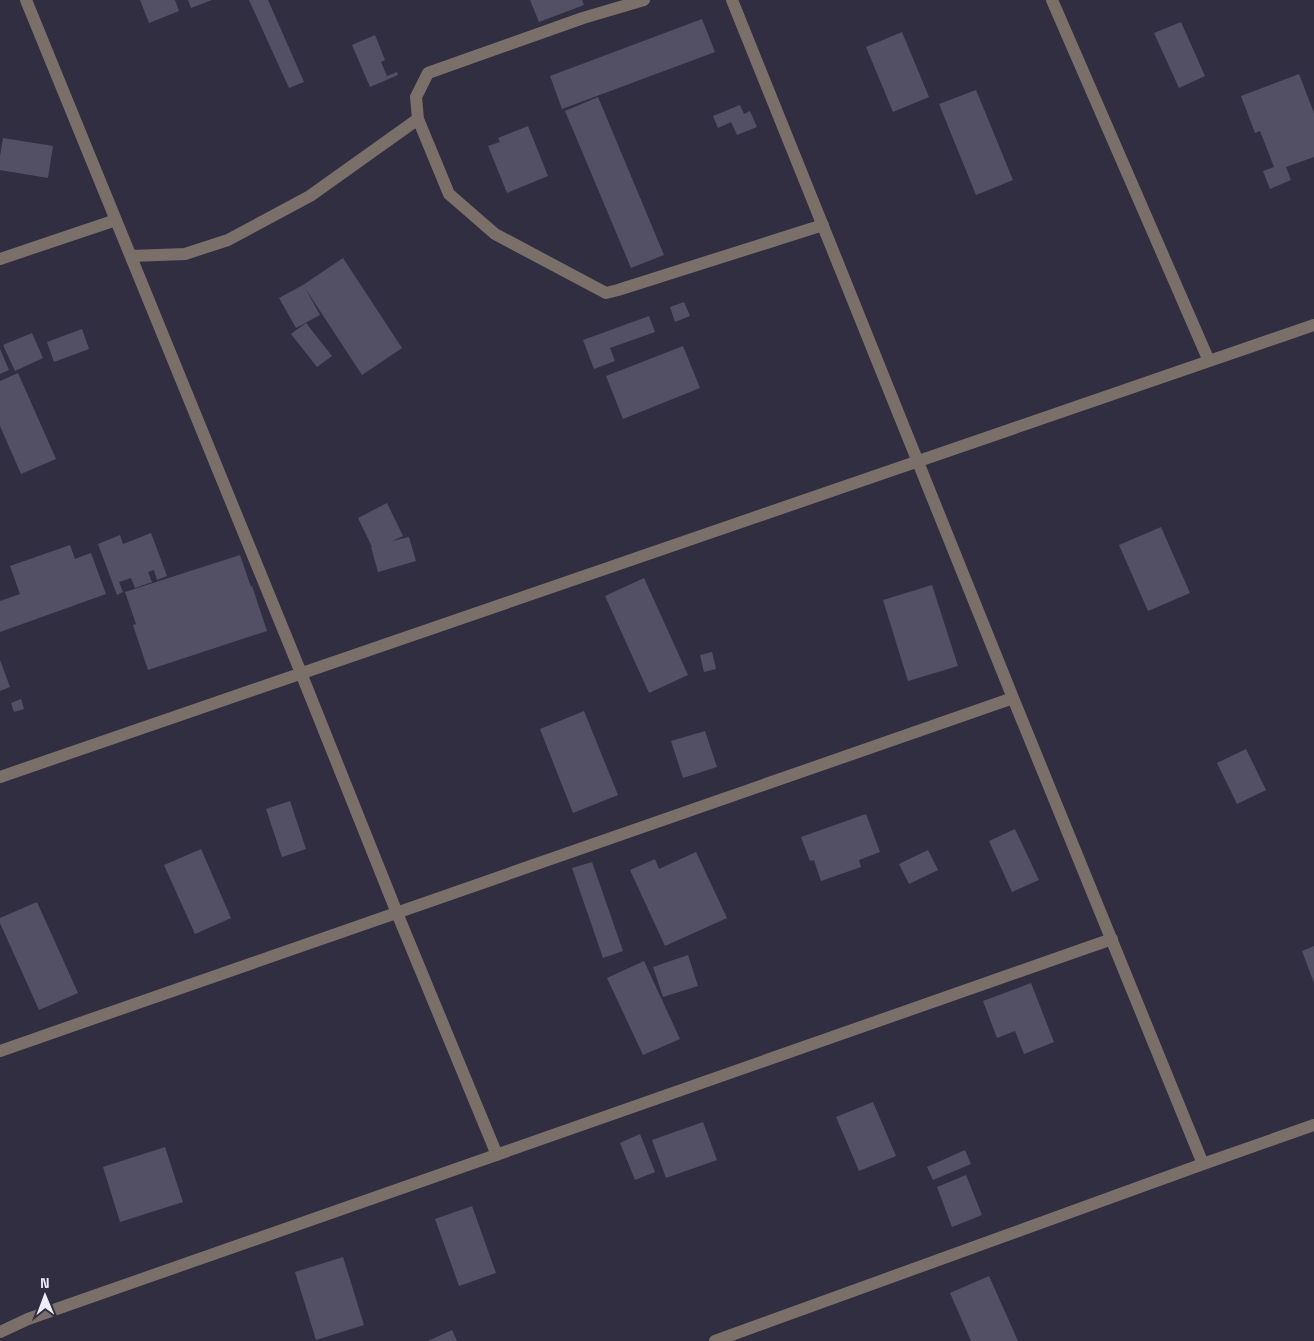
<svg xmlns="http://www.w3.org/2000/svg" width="1314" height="1341" font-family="'Space Grotesk',sans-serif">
<rect width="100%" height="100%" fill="#312e42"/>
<path fill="#535066" d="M140 0H175L179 11 149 23Z
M188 0H212L191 8Z
M249 0H268L304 82 289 88Z
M530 0H582L584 5 539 22Z
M702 19 715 52 562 109 550 76Z
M1181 22 1205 76 1179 88 1154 33Z
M902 32 929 97 893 112 866 47Z
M375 35 385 60 381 62 387 76 397 72 398 75 370 87 352 45Z
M1299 74 1314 113V157L1286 167 1291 180 1270 189 1263 171 1274 167 1260 131 1255 133 1241 96Z
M976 90 1013 180 976 195 939 104Z
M598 97 664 255 631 268 565 111Z
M740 105 744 114 750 111 757 127 737 135 731 122 718 128 713 116Z
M528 126 548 176 507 193 488 146 500 142 498 138Z
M3 138 53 146 48 178 0 170V156Z
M343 258 402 348 362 375 305 288 320 315 296 328 279 298 303 285Z
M684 302 690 316 675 322 670 307Z
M649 316 655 332 610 348 615 361 594 369 583 340Z
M306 323 332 356 317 367 291 334Z
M82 329 89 349 54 362 47 342Z
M32 333 43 358 15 371 3 345Z
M683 346 700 388 623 419 606 376Z
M0 349 9 370 0 374Z
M18 373 56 459 21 474 0 426V381Z
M387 503 403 536 392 541 409 537 416 561 378 572 371 547H372L358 518Z
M1161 527 1190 593 1148 611 1119 545Z
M151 533 167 576 157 580 154 570 148 572 152 582 135 588 131 578 119 582 123 592 117 595 98 544 120 535 123 544Z
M70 545 75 559 91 553 106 594 0 632V601L20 594 10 566Z
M240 555 251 587 252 586 267 631 148 670 133 625 136 624 125 592Z
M644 578 688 675 649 693 605 596Z
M932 585 958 666 908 681 883 600Z
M712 652 716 669 704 672 700 655Z
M0 660 10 687 0 691Z
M21 699 24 709 14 712 11 703Z
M584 711 618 795 573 813 540 729Z
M705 731 717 767 683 778 671 741Z
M1246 749 1266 790 1237 804 1217 763Z
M290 801 306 849 282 857 266 809Z
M866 814 880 852 859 860 861 867 821 881 814 860 810 861 801 837Z
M1015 829 1039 880 1012 892 989 841Z
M201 849 231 918 195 934 164 865Z
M928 850 938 870 909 884 899 864Z
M696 852 727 918 665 946 630 870 655 859 659 869Z
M592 862 623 951 603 958 572 868Z
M37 902 78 993 39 1010 0 923V918Z
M1314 946V983L1302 951Z
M688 955 698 986 663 997 653 967Z
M644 961 680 1039 643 1055 607 978Z
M1031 983 1054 1042 1024 1054 1015 1031 997 1038 983 1001Z
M873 1102 896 1156 859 1171 836 1117Z
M703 1122 717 1160 666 1178 652 1140Z
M640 1134 655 1172 635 1180 620 1143Z
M165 1147 183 1202 120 1222 103 1167Z
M965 1150 971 1164 933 1180 927 1167Z
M966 1175 982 1215 952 1227 937 1187Z
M472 1206 496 1273 459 1286 435 1219Z
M343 1257 364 1325 316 1340 295 1272Z
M989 1276 1018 1341H971L950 1293Z
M452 1330 457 1341H428Z"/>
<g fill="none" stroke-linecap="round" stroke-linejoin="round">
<path stroke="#7b7069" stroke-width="12" d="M26 0 301 673 397 913 497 1155
M644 0 583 18 428 73 416 97 418 119 449 194 495 234 606 293 618 290 823 225
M732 0 1013 698 1203 1164
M1052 0 1209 361
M131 256 185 254 228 240 310 196 418 119
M0 259 116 220
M0 777 1314 325
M0 1051 1013 698
M0 1332 28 1319 1112 939
M715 1341 1203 1164 1314 1125"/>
</g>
<g transform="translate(45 1296) rotate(359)" stroke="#312e42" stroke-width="4" paint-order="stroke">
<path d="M0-4L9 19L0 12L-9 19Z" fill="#eeedfb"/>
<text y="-8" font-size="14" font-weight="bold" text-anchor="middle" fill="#eeedfb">N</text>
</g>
</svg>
